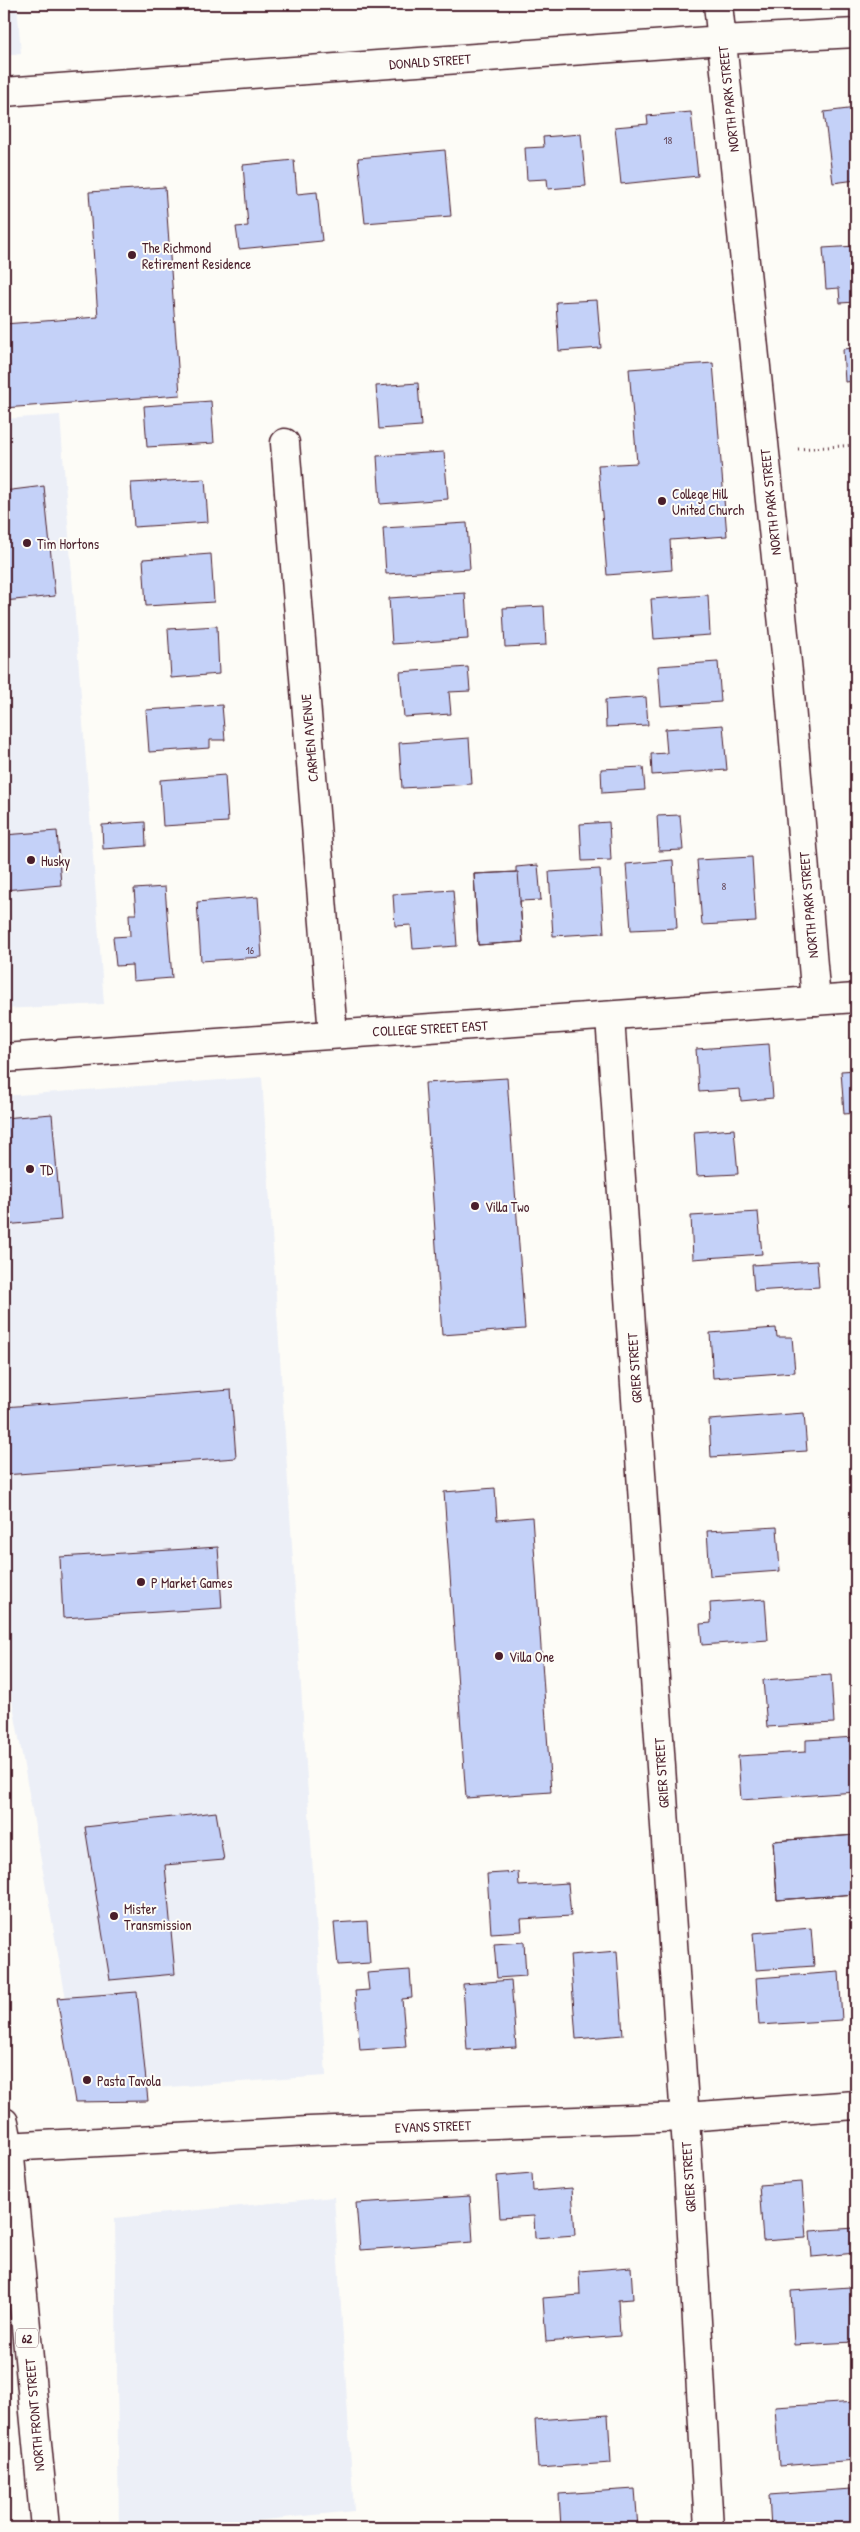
<svg xmlns="http://www.w3.org/2000/svg" width="860" height="2532" font-family="'Patrick Hand',sans-serif">
<rect width="100%" height="100%" fill="#fdfcf7"/>
<filter id="ink" filterUnits="userSpaceOnUse"><feTurbulence type="fractalNoise" baseFrequency=".02" numOctaves="2"/><feDisplacementMap in="SourceGraphic" scale="10" xChannelSelector="R" yChannelSelector="G"/><feConvolveMatrix kernelMatrix="1 2 1 2 8 2 1 2 1" color-interpolation-filters="sRGB"/></filter>
<g filter="url(#ink)">
<path fill="#eceff7" d="M4 4H17L21 54 4 56Z
M60 415 104 1004 4 1009V419Z
M262 1077 326 2076 83 2093 4 1655V1096Z
M334 2197 354 2511 181 2528H119L115 2218Z"/>
<path fill="#c4d1f8" stroke="#4a1f2b" d="M856 108V180L833 183 824 112Z
M691 112 698 176 621 184 615 127 648 124 647 116Z
M581 134 586 186 548 189 547 179 527 180 525 148 544 147 543 137Z
M445 150 451 216 365 223 358 158Z
M294 160 297 194 317 192 322 241 239 249 236 227 248 226 243 165Z
M165 187 180 395 4 408V324L98 317 89 192Z
M856 246V302L840 303 839 288 826 289 823 248Z
M597 300 601 348 559 351 556 302Z
M856 348V381L845 382 843 349Z
M713 363 727 536 670 540 672 570 607 575 598 465 637 463 629 369Z
M418 383 421 426 379 429 376 386Z
M211 401 214 443 147 447 144 406Z
M444 452 448 499 380 504 377 456Z
M205 479 208 522 134 527 131 483Z
M44 486 55 596 4 601V491Z
M467 523 470 569 386 574 383 528Z
M211 554 214 602 146 606 143 559Z
M465 593 468 639 392 644 389 598Z
M708 595 710 635 654 639 651 599Z
M544 606 546 645 505 647 503 608Z
M217 626 219 674 171 678 168 629Z
M718 662 721 702 661 706 658 666Z
M468 667 470 691 449 692 451 714 404 717 400 672Z
M646 697 648 725 606 727 605 700Z
M222 705 225 740H210V748L149 752 146 710Z
M723 725 727 770 652 775 651 754 667 753 665 729Z
M469 738 472 784 402 788 399 743Z
M643 767 645 790 602 793 601 769Z
M225 775 228 822 163 826 160 780Z
M680 815 683 850 659 851 657 816Z
M145 822 146 846 103 849 102 825Z
M609 822 611 860 582 861 580 824Z
M57 831 61 885 4 890V835Z
M752 857 756 922 702 925 697 860Z
M673 860 677 928 631 930 626 864Z
M538 865 541 900 520 901 523 942 478 945 474 874 516 872V867Z
M600 869 604 933 553 936 549 872Z
M518 872 523 942 478 945 474 874Z
M165 887 172 978 133 981 132 965 116 966 113 937 130 936 129 914H136L134 889Z
M453 890 457 946 413 949 411 925 395 926 393 894Z
M258 897 262 957 201 961 197 902Z
M769 1044 773 1098 741 1101 740 1089 699 1092 696 1049Z
M856 1070V1113L844 1114 841 1071Z
M507 1078 525 1329 442 1335 425 1083Z
M52 1114 61 1220 4 1225V1118Z
M734 1129 738 1174 697 1176 694 1132Z
M758 1212 762 1254 693 1259 691 1216Z
M817 1261 819 1287 754 1291 752 1265Z
M776 1328 777 1337H792L795 1372 713 1378 710 1333Z
M231 1390 236 1458 4 1475V1407Z
M804 1413 807 1451 711 1457 709 1420Z
M495 1488 497 1520 532 1517 551 1792 466 1798 444 1492Z
M777 1527 780 1571 710 1576 707 1531Z
M218 1547 222 1608 63 1618 60 1557Z
M765 1599 768 1640 702 1645 700 1624 711 1623 710 1603Z
M831 1675 834 1723 767 1727 763 1680Z
M856 1737V1792L741 1800 738 1756 806 1752V1740Z
M216 1812 224 1860 165 1865 175 1974 110 1980 85 1827Z
M856 1835V1894L777 1900 773 1841Z
M856 1835V1894L777 1900 773 1841Z
M518 1872 519 1886 568 1883 571 1916 521 1919 522 1931 491 1933 487 1874Z
M367 1921 370 1963 338 1965 334 1923Z
M811 1928 814 1966 756 1970 753 1933Z
M524 1942 526 1976 497 1978 494 1944Z
M617 1951 623 2035 576 2039 570 1955Z
M410 1970 412 1998 402 1999 406 2047 360 2050 355 1991 369 1990 367 1973Z
M839 1972 842 2020 759 2025 756 1978Z
M511 1980 516 2047 467 2050 463 1984Z
M137 1992 148 2101 75 2102 57 1998Z
M532 2173 533 2191 572 2188 575 2235 535 2238 534 2216 500 2218 497 2176Z
M802 2182 806 2238 763 2241 759 2185Z
M470 2196 473 2242 360 2250 356 2203Z
M855 2228 856 2253 812 2257 810 2231Z
M631 2267 633 2299 618 2300 620 2336 546 2342 543 2298 580 2295 579 2271Z
M850 2287 854 2342 794 2345 791 2291Z
M856 2402V2460L779 2466 775 2407Z
M608 2415 611 2463 538 2468 535 2420Z
M635 2489 638 2528H561L559 2494Z
M851 2489 854 2528H771L769 2495Z"/>
<g fill="none" stroke-linecap="round" stroke-linejoin="round">
<g stroke="#4a1f2b" stroke-width="31">
<path id="minor" d="M718 4 789 682 816 1001
M4 92 722 40 856 33
M285 443 333 1034
M610 1017 687 2149 709 2528
M4 2147 309 2131 684 2117 856 2105"/>
</g>
<g stroke="#4a1f2b" stroke-width="31">
<path id="major" d="M4 1058 856 998
M4 2122 9 2147 45 2528"/>
</g>
<path stroke="#4a1f2b" stroke-width="3" stroke-dasharray="1 4" stroke-linecap="butt" d="M798 449 856 445"/>
<use href="#minor" stroke="#fdfcf7" stroke-width="28"/>
<use href="#major" stroke="#fdfcf7" stroke-width="28"/>
</g>
</g>
<g fill="#4a1f2b" stroke="#fdfcf7" stroke-width="2">
<circle cx="132" cy="255" r="5"/>
<circle cx="662" cy="501" r="5"/>
<circle cx="27" cy="543" r="5"/>
<circle cx="31" cy="860" r="5"/>
<circle cx="30" cy="1169" r="5"/>
<circle cx="475" cy="1206" r="5"/>
<circle cx="141" cy="1582" r="5"/>
<circle cx="499" cy="1656" r="5"/>
<circle cx="114" cy="1916" r="5"/>
<circle cx="87" cy="2080" r="5"/>
</g>
<g text-anchor="middle" dominant-baseline="central" stroke-width="4" stroke-linejoin="round" paint-order="stroke">
<g font-size="11" fill="#684c5e">
<text x="668" y="140">18</text>
<text x="724" y="886">8</text>
<text x="250" y="950">16</text>
</g>
<rect fill="#fdfcf7" stroke="#806168" stroke-width="1" x="16" y="2328.5" width="22" height="19" rx="4"/>
<g font-size="12" font-weight="bold" fill="#4a1f2b">
<text x="27" y="2338">62</text>
</g>
<g font-size="14" fill="#4a1f2b" stroke="#fdfcf7">
<text transform="translate(430 61) rotate(-4)">DONALD STREET</text>
<text transform="translate(728 99) rotate(-96)">NORTH PARK STREET</text>
<text transform="translate(770 502) rotate(-96)">NORTH PARK STREET</text>
<text transform="translate(309 738) rotate(-95)">CARMEN AVENUE</text>
<text transform="translate(808 905) rotate(-95)">NORTH PARK STREET</text>
<text transform="translate(430 1028) rotate(-3)">COLLEGE STREET EAST</text>
<text transform="translate(634 1368) rotate(-94)">GRIER STREET</text>
<text transform="translate(661 1773) rotate(-94)">GRIER STREET</text>
<text transform="translate(433 2126) rotate(-2)">EVANS STREET</text>
<text transform="translate(688 2177) rotate(-94)">GRIER STREET</text>
<text transform="translate(34 2415) rotate(-95)">NORTH FRONT STREET</text>
</g>
<g font-size="14" fill="#4a1f2b" stroke="#fdfcf7" text-anchor="start">
<text x="142" y="247">The Richmond<tspan x="142" dy="16">Retirement Residence</tspan></text>
<text x="672" y="493">College Hill<tspan x="672" dy="16">United Church</tspan></text>
<text x="37" y="543">Tim Hortons</text>
<text x="41" y="860">Husky</text>
<text x="40" y="1169">TD</text>
<text x="485" y="1206">Villa Two</text>
<text x="151" y="1582">P Market Games</text>
<text x="509" y="1656">Villa One</text>
<text x="124" y="1908">Mister<tspan x="124" dy="16">Transmission</tspan></text>
<text x="97" y="2080">Pasta Tavola</text>
</g>
</g>
<rect width="860" height="2532" fill="none" stroke="#fdfcf7" stroke-width="20"/>
<rect x="10" y="10" width="840" height="2512" fill="none" stroke="#4a1f2b" stroke-width="2" filter="url(#ink)"/>
</svg>
